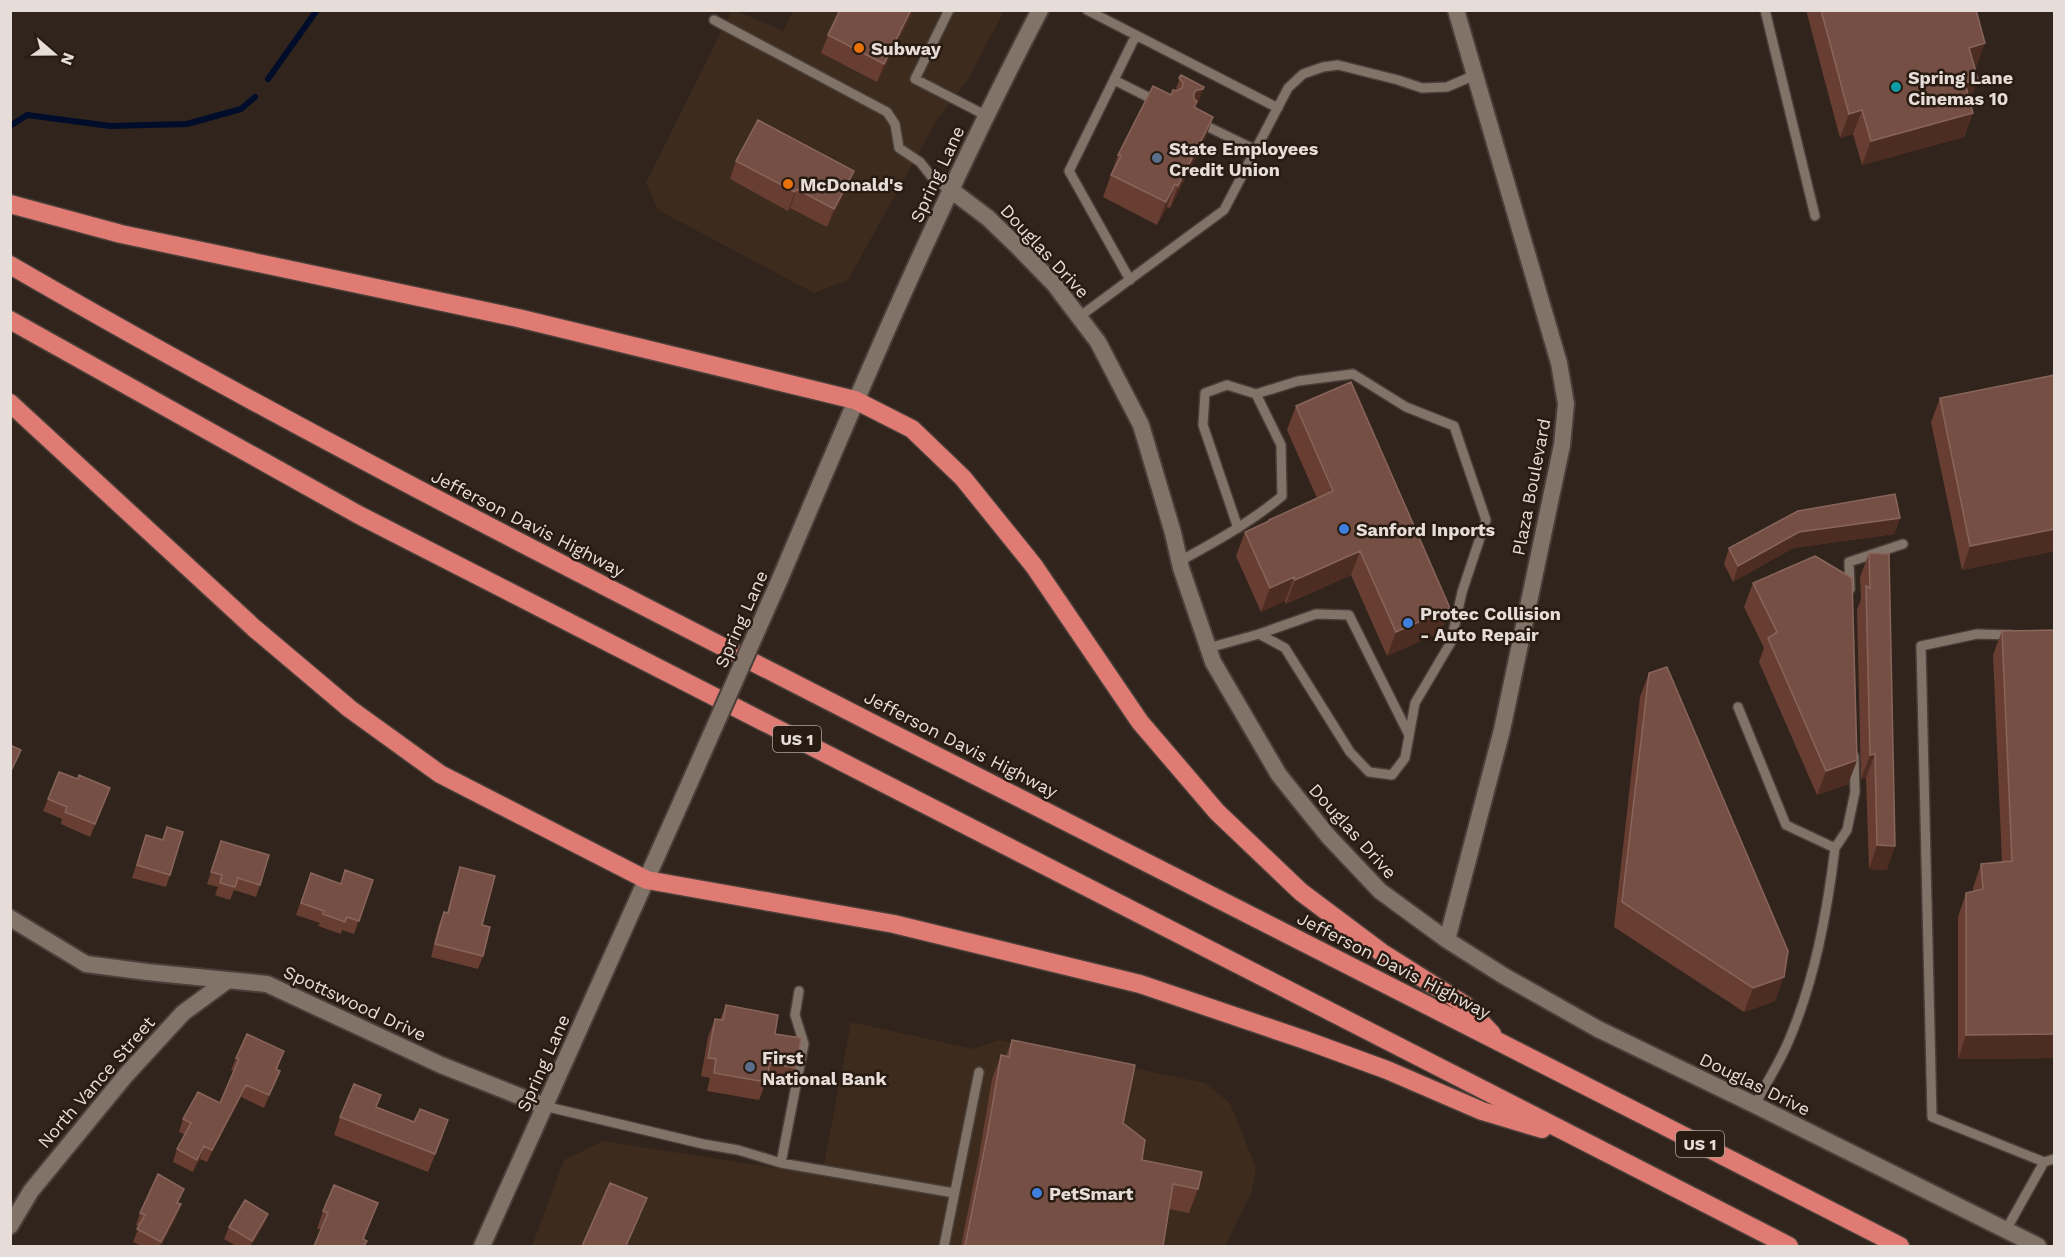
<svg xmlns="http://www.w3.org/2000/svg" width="2065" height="1257" font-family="'Work Sans',sans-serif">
<rect width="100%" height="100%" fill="#31241c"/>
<path fill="#3d2b1e" d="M731 11H737L783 31 793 11H1004L967 81 938 118 848 280 814 293 658 210 646 183Z
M851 1022 973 1049 999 1040 1205 1083 1230 1103 1256 1168 1252 1191 1225 1246H532L564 1160 603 1141 822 1175Z"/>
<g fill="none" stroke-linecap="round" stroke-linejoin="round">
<path stroke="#000d2a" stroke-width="6" d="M268 79 317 10
M10 126 27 115 110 126 187 124 241 109 255 97"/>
<g stroke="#493f38" stroke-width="12">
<path id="service" d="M949 10 915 79 987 116
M1087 10 1278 108
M1765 10 1815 216
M714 20 887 112 895 124 899 148 920 162 935 181 951 190
M1114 80 1158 102
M1198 122 1256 150
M1130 280 1069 171 1136 35
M1079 317 1224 210 1288 88 1303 74 1323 67 1338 65 1398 80 1422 88 1447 87 1475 75
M1180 561C1215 542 1251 522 1282 496L1281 445 1256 394 1227 385 1205 393 1203 425 1238 528
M1850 589 1849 562 1903 544
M1259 634 1316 614 1349 615 1409 735
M2011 635 1977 634 1921 646 1932 1117 2044 1162 2054 1159
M1208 648 1259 634 1285 648 1350 752 1369 772 1392 775 1405 758 1415 703 1451 642 1462 592 1486 520 1454 426 1406 407 1353 374 1298 381 1256 394
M1738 707 1786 825 1835 848C1827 913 1815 979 1789 1040 1780 1062 1766 1083 1755 1105
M1835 848 1847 830 1855 792 1854 756
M544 1106 703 1144 738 1150 781 1163 954 1193
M781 1163 804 1044 795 1015 799 991
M2006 1230 2044 1162
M944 1246 979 1072"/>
</g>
<g stroke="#493f38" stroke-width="20">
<path id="minor" d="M951 190 988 218 1017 246 1054 284 1098 342 1141 425 1173 533 1181 568 1213 662 1279 775 1328 836 1380 891 1447 940 1504 976 1598 1029 1755 1105 2038 1246
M10 918 86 964 147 972 267 984 441 1065 544 1106
M1447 940 1502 730 1562 445 1566 404 1559 363 1456 10
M10 1226 31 1191 126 1075 183 1013 228 980"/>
</g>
<g stroke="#493f38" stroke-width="20">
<path id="tertiary" d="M780 579C861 387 943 195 1040 10
M482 1246 682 800"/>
</g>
<g stroke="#493f38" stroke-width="21">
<path id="motorway" d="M10 204 121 234 518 318 855 400 912 429 963 478 1034 566 1140 722 1217 812 1301 892 1381 952 1465 1005 1492 1034
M10 265C291 428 581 574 870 722 1214 897 1557 1071 1900 1246
M10 320 359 515 1789 1246
M10 403 254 628 350 709 440 774 647 880 894 924 1140 984 1305 1040 1387 1070 1482 1111 1542 1129"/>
</g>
<use href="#service" stroke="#827369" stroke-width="9"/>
<use href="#minor" stroke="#827369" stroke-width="16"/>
<use href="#tertiary" stroke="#827369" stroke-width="16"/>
<use href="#motorway" stroke="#df7b73" stroke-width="18"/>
<g stroke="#493f38" stroke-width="20" stroke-linecap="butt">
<path id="tertiary-bridge" d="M682 800 780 579"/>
</g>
<use href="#tertiary-bridge" stroke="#827369" stroke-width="16"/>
</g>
<path fill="#683e32" d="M840 10H914L877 82 821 53 828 35Z
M1806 10H1976V68H1975L1970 101 1973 113 1964 137 1862 165 1853 134 1840 138Z
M1181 75 1196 108 1213 117 1205 139 1170 208 1167 207 1157 225 1103 197 1118 155 1175 91Z
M736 161 854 171 847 189 827 227 790 208 788 211 730 179Z
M2055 375V551L1962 570 1931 422 1940 398Z
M1296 406 1450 608 1441 632 1387 656 1351 575 1286 604 1285 601 1261 612 1236 556 1245 532 1268 522 1269 520 1317 498 1287 430Z
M1900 518 1894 534 1793 548 1733 582 1724 564 1729 548Z
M1869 553 1887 870 1869 869 1866 778 1861 779 1857 610 1861 599 1860 577Z
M1753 583 1857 760 1848 784 1817 795 1759 662 1764 648 1744 607Z
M2002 631 2055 1058 1958 1059V917L1966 893 1973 891V888L1981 864 2002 862 1993 655Z
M1649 673 1775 1001 1744 1012 1614 927 1640 697Z
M48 799 105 801 90 837 61 824 62 819 43 811Z
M167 827 170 875 166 887 132 878 146 835 162 840Z
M221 841 260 885 256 897 234 890 230 900 215 895 218 887 207 884Z
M460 867 482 925 483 956 478 969 431 957 439 924 444 912 447 913 456 879Z
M311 873 341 884 373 880 354 934 342 930 341 934 318 926 320 923 296 915Z
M726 1005 775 1034 796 1068 789 1086 766 1082 759 1100 707 1091 710 1078 701 1076 708 1037 715 1019 720 1020Z
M1012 1040 1123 1123 1142 1160 1198 1189 1189 1213 1169 1209 1163 1246H961L979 1156 992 1079 1001 1055 1006 1056Z
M284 1051 277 1070 275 1083 264 1108 241 1097 207 1162 200 1159 193 1172 173 1162 177 1149 185 1135 179 1132 183 1119 220 1103 234 1071 231 1070 236 1058Z
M377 1107 414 1122 442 1138 428 1172 334 1135 340 1117Z
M179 1203 176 1217 161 1246H142L133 1242 139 1227 136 1225 140 1213Z
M323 1211 371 1221 364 1239 317 1229Z
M268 1214 263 1226 251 1246H236L224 1239 229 1227Z"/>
<path fill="#4d2c22" d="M911 10H914L877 82 884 64Z
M1985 43 1976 68 1961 72 1969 48Z
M1978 79 1969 103 1965 83Z
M1204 87 1196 109 1195 112 1194 93 1197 90Z
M1862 110 1853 134 1840 138 1849 114Z
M1973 113 1964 137 1862 165 1871 141Z
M1213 117 1205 139 1170 208 1178 186Z
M854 171 847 189 827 227 834 209Z
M1175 184 1167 207 1157 225 1166 202Z
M797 189 790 208 788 211 795 192Z
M1900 518 1894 534 1793 548 1733 582 1738 566 1799 532Z
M2055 529V551L1962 570 1970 546Z
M1360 551 1351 575 1286 604 1295 580Z
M1294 577 1285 601 1261 612 1270 588Z
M1450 608 1441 632 1387 656 1396 632Z
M1875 754 1866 778 1861 779 1870 755Z
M1857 760 1848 784 1817 795 1826 771Z
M1877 845 1895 846 1887 870 1869 869Z
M1784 977 1775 1001 1744 1012 1753 988Z
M2055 1034V1058L1958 1059 1966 1035Z
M280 1071 275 1083 264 1108 269 1095Z
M246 1085 241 1097 207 1162 212 1150Z
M204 1146 200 1159 193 1172 197 1160Z
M181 1204 176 1217 161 1246H159Z
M268 1214 263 1226 251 1246H250L252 1241Z"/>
<path fill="#764f44" stroke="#88655b" stroke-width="1.5" d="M840 10H911L884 64 828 35Z
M1821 10H1976L1985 43 1969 48 1978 79 1965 83 1973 113 1871 141 1862 110 1849 114Z
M1181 75 1204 87 1203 89 1197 90 1194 93V99L1197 101 1194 107 1213 117 1178 186 1175 184 1166 202 1111 175 1121 156 1118 155 1153 86 1171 95 1173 90 1177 91 1182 88 1183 83 1179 78Z
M758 120 854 171 834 209 797 189 795 192 736 161Z
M2055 375V529L1970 546 1940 398Z
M1351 382 1450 608 1396 632 1360 551 1295 580 1294 577 1270 588 1245 532 1269 521V520L1333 491 1296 406Z
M1895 494 1900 518 1799 532 1738 566 1729 548 1798 511Z
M1869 553 1889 554 1895 846 1877 845 1875 754 1870 755 1866 586 1870 588Z
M1815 556 1852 578 1857 760 1826 771 1768 638 1777 632 1753 583Z
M2055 630V1034L1966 1035V893L1983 889 1981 864 2012 861 2002 631Z
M1667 667 1788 951 1784 977 1753 988 1622 902 1649 673Z
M10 745 21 750 10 773Z
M59 772 78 779 79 775 110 788 95 824 65 812 67 807 48 799Z
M167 827 183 832 170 875 137 865 146 835 163 840Z
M221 841 269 855 260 885 238 878 235 887 220 883 222 875 211 872Z
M460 867 495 876 482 925 490 927 483 956 435 944 444 912 448 913Z
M345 870 373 880 359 921 347 917 345 922 323 914 324 911 301 903 311 873 341 884Z
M726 1005 778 1015 775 1034 801 1038 796 1068 770 1063 766 1082 714 1073 716 1059 708 1058 715 1019 723 1020Z
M247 1034 284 1051 276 1069 280 1071 269 1095 246 1085 212 1150 204 1146 197 1160 177 1149 191 1123 183 1119 198 1092 220 1103 239 1059 236 1058Z
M1012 1040 1135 1065 1123 1123 1145 1140 1142 1160 1202 1172 1198 1189 1173 1184 1163 1246H965L988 1131 1001 1055 1009 1057Z
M354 1084 381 1095 376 1107 414 1122 420 1109 448 1120 435 1154 340 1117Z
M158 1174 184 1189 177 1203 181 1204 161 1242 137 1229 145 1215 140 1213Z
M610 1183 647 1198 626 1246H582Z
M334 1185 378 1203 363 1239 367 1241 364 1246H314L328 1213 323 1211Z
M245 1200 268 1214 252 1241 229 1227Z"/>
<g fill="#e8710a" stroke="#271b12" stroke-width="2">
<circle cx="859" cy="48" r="6"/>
<circle cx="788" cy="184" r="6"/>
</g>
<circle fill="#0f9aa8" stroke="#271b12" stroke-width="2" cx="1896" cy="87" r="6"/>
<g fill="#5c6f8a" stroke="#271b12" stroke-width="2">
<circle cx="1157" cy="158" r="6"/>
<circle cx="750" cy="1067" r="6"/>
</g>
<g fill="#3f7fe0" stroke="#271b12" stroke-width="2">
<circle cx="1344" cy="529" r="6"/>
<circle cx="1408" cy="623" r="6"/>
<circle cx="1037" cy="1193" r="6"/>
</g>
<g text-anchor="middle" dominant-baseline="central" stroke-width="5" stroke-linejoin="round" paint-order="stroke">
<g fill="#271b12" stroke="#ada39d" stroke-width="1.5">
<rect x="773" y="726" width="48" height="26" rx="4.5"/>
<rect x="1676" y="1131" width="48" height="26" rx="4.5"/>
</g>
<g font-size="16" font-weight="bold" fill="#e6ddd8">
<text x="797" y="739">US 1</text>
<text x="1700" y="1144">US 1</text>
</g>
<g font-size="18" font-weight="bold" fill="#e6ddd8" stroke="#271b12" text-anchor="start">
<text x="871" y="48">Subway</text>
<text x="1908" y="77">Spring Lane<tspan x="1908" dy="21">Cinemas 10</tspan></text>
<text x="1169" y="148">State Employees<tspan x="1169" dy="21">Credit Union</tspan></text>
<text x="800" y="184">McDonald's</text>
<text x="1356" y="529">Sanford Inports</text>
<text x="1420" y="613">Protec Collision<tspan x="1420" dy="21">- Auto Repair</tspan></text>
<text x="762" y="1057">First<tspan x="762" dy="21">National Bank</tspan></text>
<text x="1049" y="1193">PetSmart</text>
</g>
<g font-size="18" fill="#e6ddd8" stroke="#271b12">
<text transform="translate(937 174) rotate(-65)">Spring Lane</text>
<text transform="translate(1045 251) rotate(47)">Douglas Drive</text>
<text transform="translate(1531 487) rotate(-79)">Plaza Boulevard</text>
<text transform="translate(528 523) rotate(27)">Jefferson Davis Highway</text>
<text transform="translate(741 619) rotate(-66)">Spring Lane</text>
<text transform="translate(961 744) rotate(27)">Jefferson Davis Highway</text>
<text transform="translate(1353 831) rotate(48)">Douglas Drive</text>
<text transform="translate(1394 965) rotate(27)">Jefferson Davis Highway</text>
<text transform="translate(355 1003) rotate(25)">Spottswood Drive</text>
<text transform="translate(543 1063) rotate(-66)">Spring Lane</text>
<text transform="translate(96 1082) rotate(-49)">North Vance Street</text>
<text transform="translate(1755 1084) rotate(26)">Douglas Drive</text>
</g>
</g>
<rect width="2065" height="1257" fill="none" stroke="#e6ddd8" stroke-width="24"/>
<g transform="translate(54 54) rotate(110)" stroke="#271b12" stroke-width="4.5" paint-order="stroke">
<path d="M0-4.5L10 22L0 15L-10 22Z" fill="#e6ddd8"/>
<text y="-9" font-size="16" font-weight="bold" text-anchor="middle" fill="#e6ddd8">N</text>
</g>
</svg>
